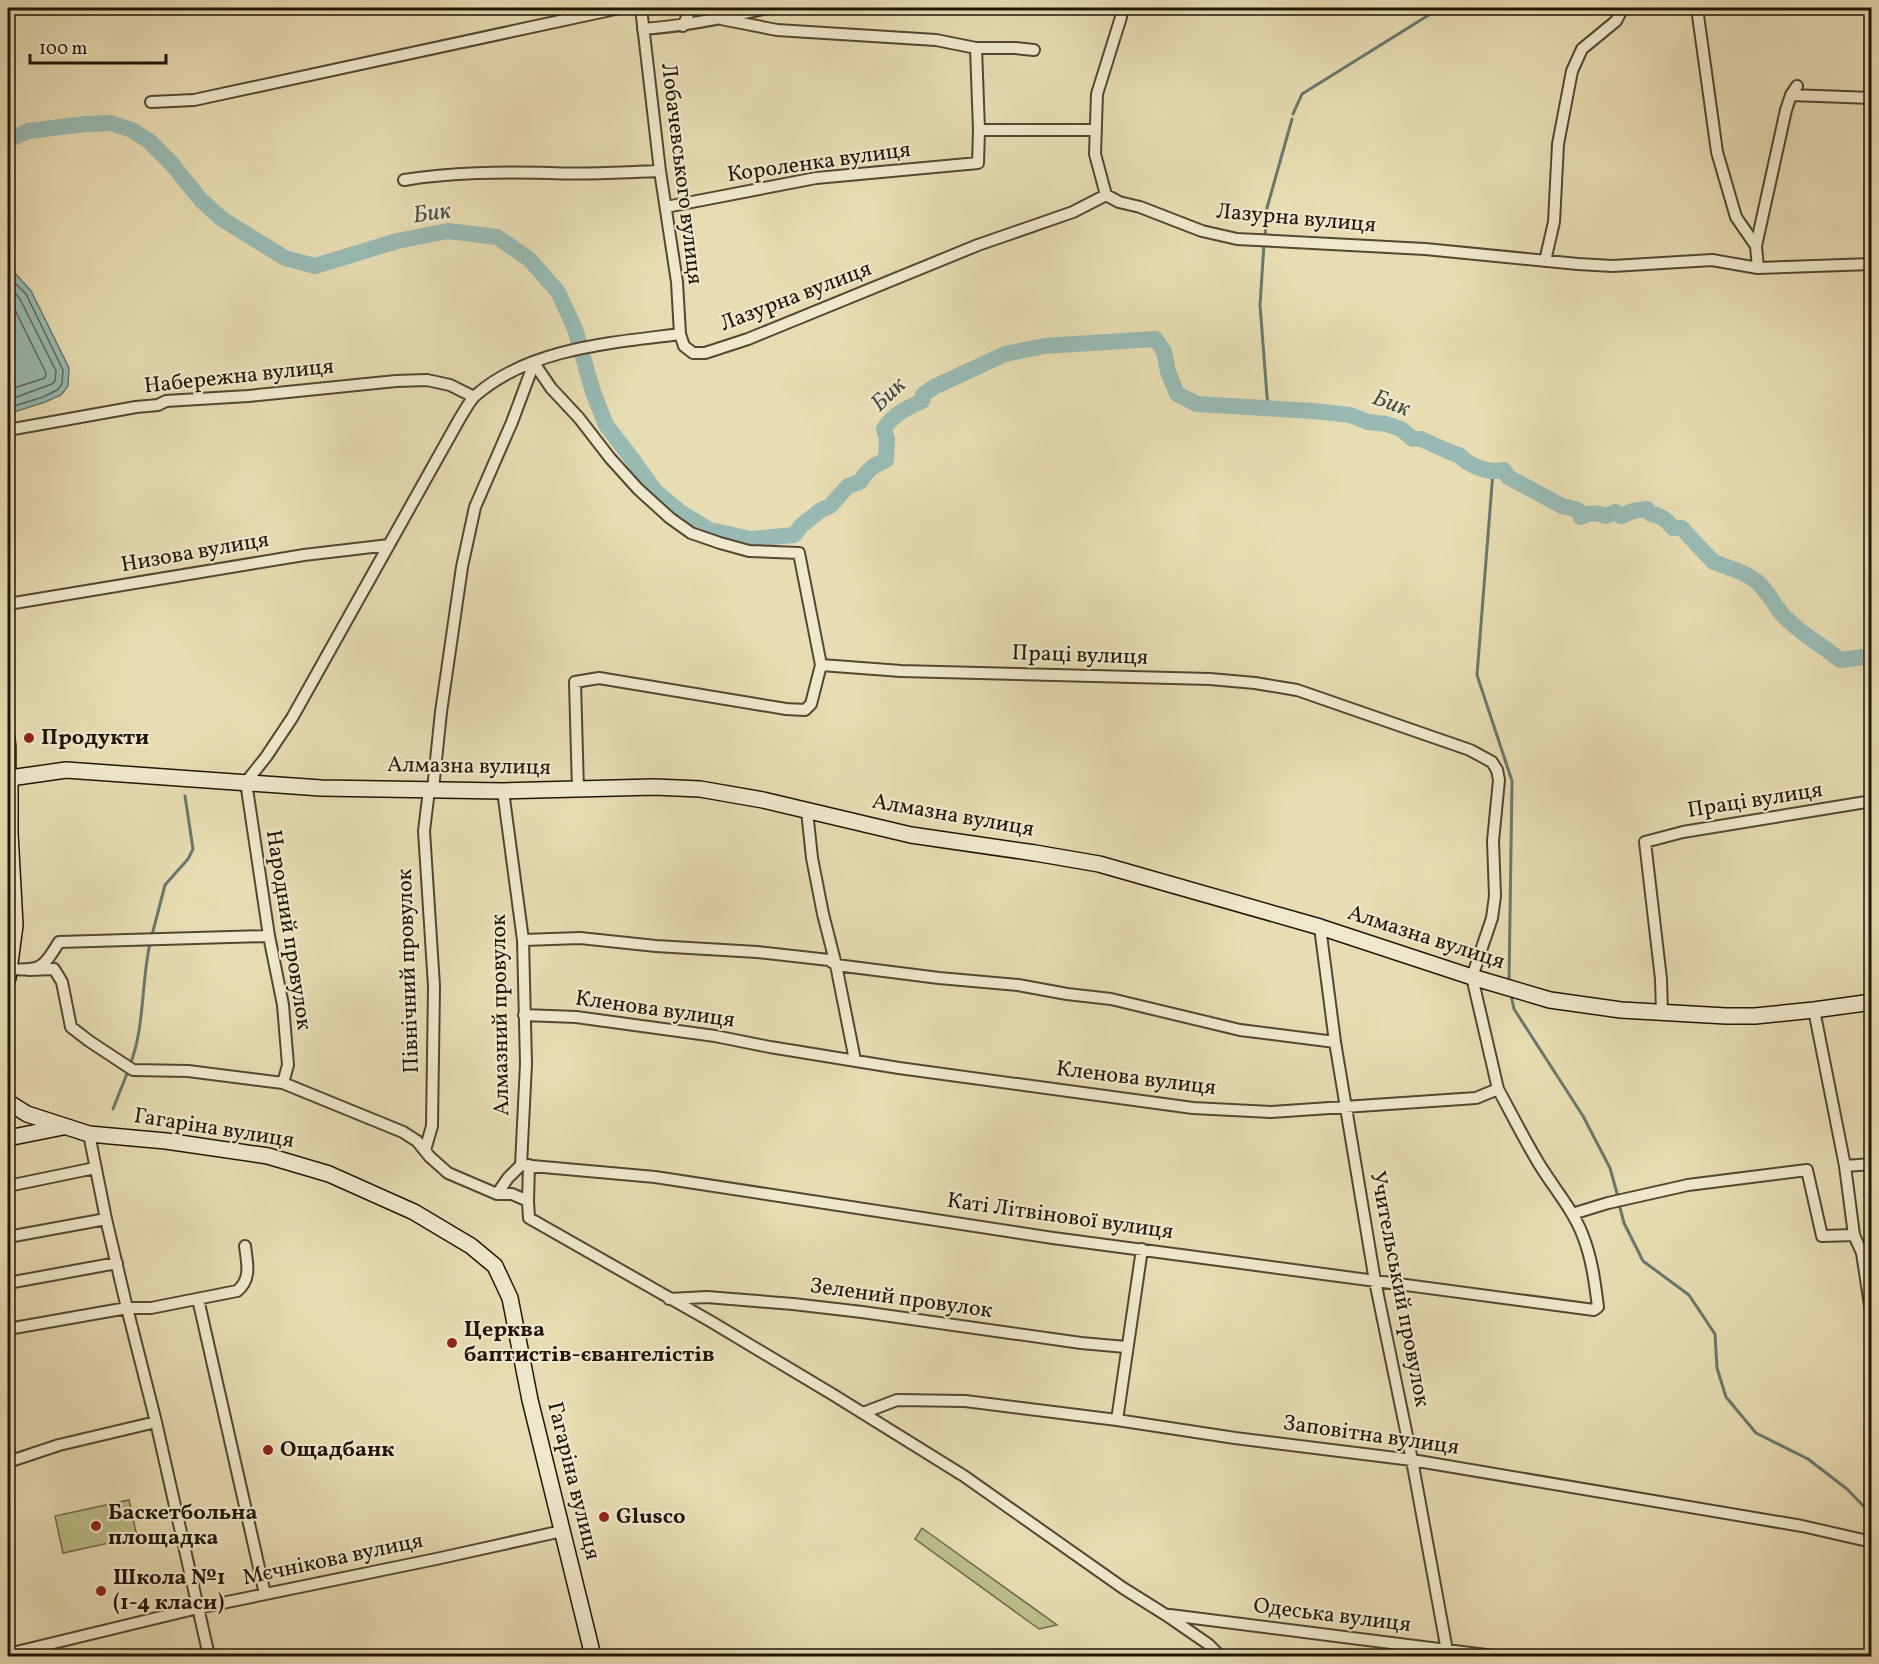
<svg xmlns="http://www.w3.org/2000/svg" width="1879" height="1664" font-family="Vollkorn,serif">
<rect width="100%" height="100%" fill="#e8dcb2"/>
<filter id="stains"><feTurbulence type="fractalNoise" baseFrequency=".00333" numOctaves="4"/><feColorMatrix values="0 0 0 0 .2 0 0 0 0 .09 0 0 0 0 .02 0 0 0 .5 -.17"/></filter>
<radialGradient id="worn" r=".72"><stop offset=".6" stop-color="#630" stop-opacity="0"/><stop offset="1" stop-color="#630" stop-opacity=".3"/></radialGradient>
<path fill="#bbbf88" stroke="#6e6a48" stroke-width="1.5" d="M129 1500 137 1537 63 1553 55 1516Z
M922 1528 1057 1625 1039 1629 915 1539Z"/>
<path fill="#98bab3" stroke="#68786f" stroke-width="1.5" d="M8 269 15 273 31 291 69 368 68 386 61 395 45 402 8 414Z"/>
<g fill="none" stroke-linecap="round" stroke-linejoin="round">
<path stroke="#5c685e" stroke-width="1.5" d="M8 276 26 294 63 370 62 384 57 390 43 397 8 408
M8 285 20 299 56 371 55 381 52 384 8 400
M8 299 12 304 46 373 45 378 8 390"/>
<path stroke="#68786f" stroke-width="3" d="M1293 114 1302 94 1440 8
M1265 237 1267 208 1292 119
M1264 244 1260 305 1268 409
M1493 472 1477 675 1512 781 1509 983
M152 935 165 885 188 859 193 849 185 796
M1511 995 1514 1009 1583 1116 1610 1168 1618 1197
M130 1065C145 1026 141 984 150 943
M113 1109 128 1071
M1619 1204 1624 1223 1643 1261 1689 1295 1715 1334 1717 1368 1726 1397 1756 1433 1808 1459 1847 1489 1872 1515"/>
<path stroke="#98bab3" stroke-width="16" d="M8 140 28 131 86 124 110 123 132 130 149 141 171 163 201 200 222 219 285 258 315 266 397 241 448 231 497 237 529 259 558 292 575 329 593 392 606 425 633 460 655 491 680 512 710 530 751 539 794 535 802 525 821 510 830 506 848 486 860 482C867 470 874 465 886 460L887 439 884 429C893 414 907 408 922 401L923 395 934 387 1005 354 1044 346 1155 339 1164 351 1168 372 1177 394 1197 404 1313 411 1350 415 1368 422 1386 424 1401 429 1413 439H1421L1452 453 1459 455C1469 466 1490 474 1504 470L1508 477 1562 506 1578 510 1581 517C1589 512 1597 512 1606 516L1615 512 1621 516 1633 511 1647 509 1651 514C1661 515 1667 520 1673 528H1682C1687 534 1710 559 1714 562 1728 568 1744 571 1756 581 1767 590 1773 603 1782 614 1799 633 1821 644 1840 660L1872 656"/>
<g stroke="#524732" stroke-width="14">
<path id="street" d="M641 8 660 171 677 282 680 334 684 346 693 353H705L748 339 978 245 1073 212 1106 195 1119 202 1140 207 1202 231 1237 239 1425 249 1578 264 1613 266 1712 260 1758 268 1872 264
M1697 8 1717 152 1736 217 1756 246 1758 268
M683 26 691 8
M643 29C685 26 725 18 767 8
M976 48H1015L1034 50
M1791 95 1872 98
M151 102 194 100 620 8
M979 130H1096
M404 180C453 172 500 172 550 173 587 175 624 172 660 171
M1106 195 1095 154 1097 94 1121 17 1122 8
M666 207 816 178 978 163 979 130 976 48 936 40 777 30 721 19
M1756 246 1786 110 1791 95 1797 86
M1545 261 1554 222 1558 144 1572 71 1582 49 1616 21 1623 8
M534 363 551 388 579 418 610 458 638 489 670 518 691 533 720 543 749 551 799 553 821 665
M8 430 136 407 158 405 166 401 248 396 396 381 427 380 450 385 474 397
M8 604 304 555 389 545
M8 732 10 747V778
M433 789 441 712 462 567 475 507 512 422 534 363
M578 790 575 682 599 678 786 709 805 710 811 704 821 665 901 671 1210 679 1255 683 1297 690 1470 750 1492 762 1497 770 1499 780 1493 841 1495 896 1492 918 1472 977 1498 1089
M807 811 812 858 823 914 836 965 855 1060
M1320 927 1335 1042 1375 1281 1412 1460 1448 1656
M523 940 580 938 656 946 757 952 829 960 836 965 852 967 939 978 1018 985 1067 994 1111 999 1240 1030 1335 1042
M9 969C41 971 43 968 59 942L269 936
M29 970 54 969 62 982 71 1027 89 1041 133 1070 188 1071 283 1083 403 1132 417 1141 430 1157 448 1173 497 1194H512L528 1201 529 1218 710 1321 832 1394 964 1476 1123 1588 1166 1615 1208 1644 1220 1656
M1814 1010 1845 1166 1854 1235 1862 1253 1872 1318
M1662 1013 1661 979 1645 842 1683 832 1872 801
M283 1083 288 1065 283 1005 269 936 246 782 266 757 292 718 460 418C465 411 469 401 476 395 530 348 611 343 680 334
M89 1134 106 1219 127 1308H151L237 1291C252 1279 247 1263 245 1246
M425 1150 432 1126 434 986 424 831 429 790
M521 1165 655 1177 1053 1238 1594 1310 1598 1307C1595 1283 1592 1259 1583 1236 1572 1207 1550 1184 1535 1157 1522 1135 1510 1111 1498 1089L1476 1098 1271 1112 1193 1108 899 1068 770 1047 715 1036 576 1017 524 1015
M1845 1166 1872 1164
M8 1186 95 1168
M497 1194 508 1178 521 1165 526 1064 523 940 503 791
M528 1201 529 1165
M1572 1214 1608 1203 1688 1185 1807 1170 1822 1236 1854 1235
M8 1237 106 1219
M8 1283 117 1263
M198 1299 265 1594
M669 1299 707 1297 793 1304 862 1312 1081 1343 1126 1347
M8 1329 127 1308 156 1422 209 1656
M863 1413 897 1400 965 1401 1117 1420 1235 1438 1412 1460 1802 1526 1872 1542
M1117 1420 1142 1249
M8 1462 59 1445 156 1422
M1170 1615 1494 1656
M8 1654 198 1608 436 1559 562 1531"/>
</g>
<g stroke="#201508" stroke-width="18">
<path id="secondary" d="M8 978 15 925 10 833V778L66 770 321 788 503 791 654 787 700 789 763 800 911 835 1035 853 1099 864 1320 927 1472 977 1550 1000 1621 1010 1726 1016H1755L1814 1010 1872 1002
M8 1102 27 1114 89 1134 166 1141 268 1156 329 1174 414 1212 471 1246 495 1266 510 1298 530 1400 593 1656
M8 1138 63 1127"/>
</g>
<use href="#street" stroke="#f0e8cd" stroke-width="10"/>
<use href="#secondary" stroke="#f0e8cd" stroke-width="15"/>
</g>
<g fill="#8f2418" stroke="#f0e8cd" stroke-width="2">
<circle cx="29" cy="738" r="6"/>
<circle cx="452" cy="1343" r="6"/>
<circle cx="268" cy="1450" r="6"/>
<circle cx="604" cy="1517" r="6"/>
<circle cx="96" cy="1526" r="6"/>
<circle cx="101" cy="1591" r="6"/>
</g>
<g text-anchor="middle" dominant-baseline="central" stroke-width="4.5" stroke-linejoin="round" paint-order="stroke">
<g font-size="22" fill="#201508" stroke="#f0e8cd">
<text transform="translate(819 163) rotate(-8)">Короленка вулиця</text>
<text transform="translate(681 174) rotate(83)">Лобачевського вулиця</text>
<text transform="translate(1296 219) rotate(5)">Лазурна вулиця</text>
<text transform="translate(796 297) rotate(-21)">Лазурна вулиця</text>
<text transform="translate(239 377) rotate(-6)">Набережна вулиця</text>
<text transform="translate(195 553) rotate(-10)">Низова вулиця</text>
<text transform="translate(1080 656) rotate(2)">Праці вулиця</text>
<text transform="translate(469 767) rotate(1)">Алмазна вулиця</text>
<text transform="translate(1755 801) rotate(-9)">Праці вулиця</text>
<text transform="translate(953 816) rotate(10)">Алмазна вулиця</text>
<text transform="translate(288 930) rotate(81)">Народний провулок</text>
<text transform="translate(1426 938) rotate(18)">Алмазна вулиця</text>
<text transform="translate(409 971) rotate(-92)">Північний провулок</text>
<text transform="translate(655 1010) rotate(8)">Кленова вулиця</text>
<text transform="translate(501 1015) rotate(-91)">Алмазний провулок</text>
<text transform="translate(1136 1079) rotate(7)">Кленова вулиця</text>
<text transform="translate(214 1129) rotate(9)">Гагаріна вулиця</text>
<text transform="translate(1060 1217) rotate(8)">Каті Літвінової вулиця</text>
<text transform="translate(1399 1289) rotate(79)">Учительський провулок</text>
<text transform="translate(901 1299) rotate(8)">Зелений провулок</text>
<text transform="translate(1371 1436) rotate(8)">Заповітна вулиця</text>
<text transform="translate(573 1481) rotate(76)">Гагаріна вулиця</text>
<text transform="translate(333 1560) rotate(-12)">Мєчнікова вулиця</text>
<text transform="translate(1332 1616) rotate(7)">Одеська вулиця</text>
</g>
<g font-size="22" font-weight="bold" fill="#201508" stroke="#f0e8cd" text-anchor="start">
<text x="41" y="738">Продукти</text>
<text x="464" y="1330">Церква<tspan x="464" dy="25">баптистів-євангелістів</tspan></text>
<text x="280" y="1450">Ощадбанк</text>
<text x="108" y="1513">Баскетбольна<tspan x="108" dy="25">площадка</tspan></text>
<text x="616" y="1517">Glusco</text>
<text x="113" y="1578">Школа №1<tspan x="113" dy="25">(1-4 класи)</tspan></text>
</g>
<g font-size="24" font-style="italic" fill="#4a4f44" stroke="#f0e8cd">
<text transform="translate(432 214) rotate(-8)">Бик</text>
<text transform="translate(889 395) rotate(-44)">Бик</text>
<text transform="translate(1391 404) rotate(20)">Бик</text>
</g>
</g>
<rect width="1879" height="1664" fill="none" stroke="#e8dcb2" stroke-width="30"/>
<rect x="9" y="9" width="1861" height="1646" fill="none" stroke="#201508" stroke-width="3"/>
<rect x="15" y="15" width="1849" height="1634" fill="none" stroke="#201508" stroke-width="1.5"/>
<path d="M30 54v9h136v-9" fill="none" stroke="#201508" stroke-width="3"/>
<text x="39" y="54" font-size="18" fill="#201508" stroke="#f0e8cd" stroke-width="4.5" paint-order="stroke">100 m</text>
<rect width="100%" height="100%" filter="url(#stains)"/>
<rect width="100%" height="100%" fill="url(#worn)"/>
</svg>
